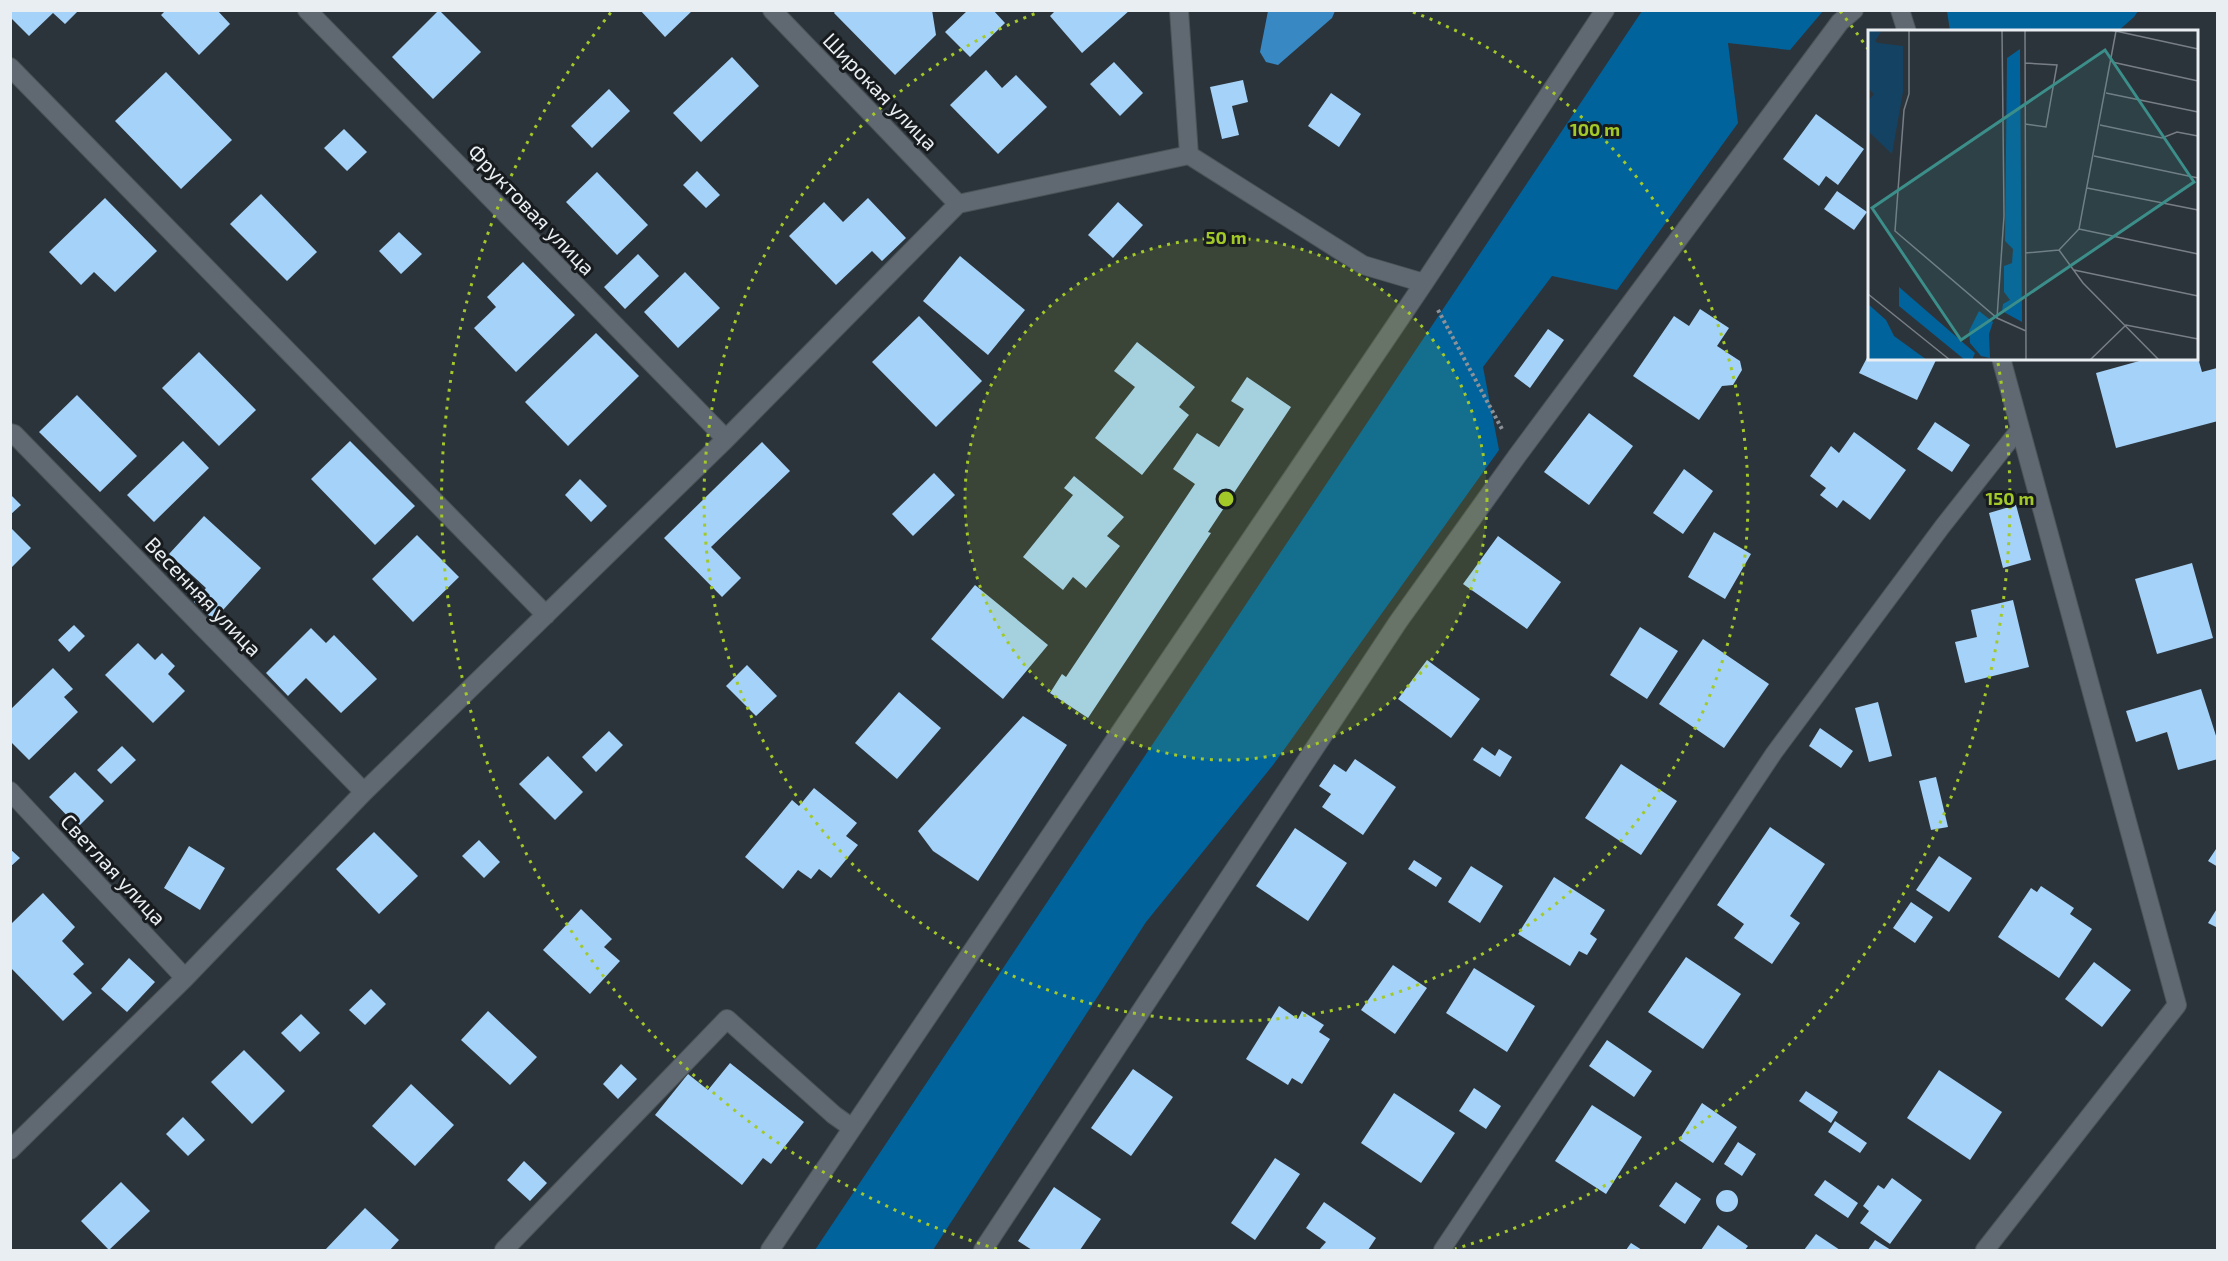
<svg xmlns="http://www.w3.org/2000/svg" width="2228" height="1261" font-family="'Exo 2',sans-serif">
<rect width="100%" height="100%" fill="#2c343b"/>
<path fill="#00639c" d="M1642 11H1823L1790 50 1728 43 1738 123 1617 290 1552 276 1483 367 1499 450 1273 765 1146 922 933 1250H815Z
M1947 11V10L2138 11 2134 17 2117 32 1950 31Z"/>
<path fill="#3888c4" d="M1268 11V10L1335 11 1332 18 1278 65 1266 62 1260 52Z"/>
<path fill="#a5d2f8" d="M10 10H79L65 24 53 13 29 36 10 17Z
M166 10H217L230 24 199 55 161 15Z
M439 10 481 52 433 99 392 57Z
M640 10H693L665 37Z
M836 10H932L936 35 895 75 834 13Z
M968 10H993L1005 23 970 57 945 32Z
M1056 10H1130L1082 53 1050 16Z
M732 57 759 86 701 142 673 113Z
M1114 62 1143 93 1120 116 1090 84Z
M986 70 1002 88 1016 75 1047 107 998 154 950 105Z
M166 72 232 140 181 189 115 121Z
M1243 80 1248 102 1232 106 1239 135 1222 139 1210 87Z
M609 89 630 111 592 148 571 126Z
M1331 93 1361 114 1339 147 1308 126Z
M1816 114 1864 149 1838 185 1826 176 1819 186 1783 159Z
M344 129 367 152 347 171 324 148Z
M697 171 720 195 706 208 683 185Z
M597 172 648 225 617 255 566 202Z
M1837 191 1867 212 1854 230 1824 209Z
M261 194 317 252 287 281 230 224Z
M105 198 157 251 115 292 94 272 81 285 49 252Z
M868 198 906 238 882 261 872 251 836 285 789 236 824 202 843 222Z
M1118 202 1143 225 1113 258 1088 235Z
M399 232 422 254 401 274 379 251Z
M638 254 659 276 625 309 604 287Z
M960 256 1025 310 988 355 923 301Z
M523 262 575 315 516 372 474 328 496 307 487 297Z
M685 272 720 308 678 348 644 312Z
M1700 309 1729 328 1717 346 1740 361 1742 370 1733 385 1722 386 1699 420 1633 376 1674 316 1689 326Z
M919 316 982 381 936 427 872 362Z
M1548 329 1564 340 1530 388 1514 376Z
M596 333 639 376 568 446 525 402Z
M1137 342 1195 387 1179 407 1189 415 1142 475 1095 438 1135 387 1114 371Z
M199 352 256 410 219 446 162 388Z
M1870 352V358H1937L1917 400 1859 373Z
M2150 358H2198L2202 372 2217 368 2218 421 2116 448 2096 373Z
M1247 377 1291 407 1208 532 1211 533 1088 718 1050 693 1062 674 1066 677 1195 484 1173 469 1197 433 1219 447 1244 409 1231 401Z
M77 395 137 456 100 492 39 432Z
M1589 413 1633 446 1589 505 1544 472Z
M1935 422 1970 445 1952 472 1917 449Z
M1854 432 1906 470 1870 520 1843 500 1837 508 1820 495 1826 488 1810 476 1831 446 1839 453Z
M183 441 209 468 154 522 127 495Z
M350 441 415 506 375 545 311 479Z
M762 442 790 471 711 547 741 578 722 597 664 538Z
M1684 469 1713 491 1683 534 1653 513Z
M934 473 955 495 913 536 892 514Z
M1074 476 1124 517 1107 536 1120 546 1086 588 1073 577 1063 590 1023 557 1073 495 1064 488Z
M580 479 607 506 591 522 565 495Z
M10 494 21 505 10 515Z
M2016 505 2031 560 2003 568 1989 513Z
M204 516 261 568 214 620 194 602 206 588 169 554Z
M10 527 31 548 10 569Z
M1714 532 1751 554 1725 599 1688 577Z
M417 535 459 577 413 622 372 579Z
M1498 536 1561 582 1527 629 1463 584Z
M2192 563 2213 638 2157 654 2135 579Z
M975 585 1048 645 1003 699 931 639Z
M2013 600 2029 667 1965 683 1955 642 1977 637 1971 610Z
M74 625 85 636 69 652 58 640Z
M1640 627 1678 651 1647 699 1610 675Z
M311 628 326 643 334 635 377 679 341 713 306 678 288 696 266 673Z
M1703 639 1769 684 1724 748 1659 704Z
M138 643 155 660 162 653 175 666 168 674 185 691 153 723 105 675Z
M1427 660 1480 699 1451 738 1398 699Z
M747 665 777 696 756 716 726 686Z
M53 668 73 689 64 697 78 712 29 760 10 741V710Z
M2201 689 2218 742V759L2178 770 2167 732 2136 742 2126 711Z
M899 692 941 728 897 779 855 743Z
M1878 702 1892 756 1869 762 1855 708Z
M1023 716 1067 745 978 881 933 851 918 831Z
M1820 728 1853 751 1841 768 1809 746Z
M609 731 623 745 596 772 582 757Z
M122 746 136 760 111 784 97 770Z
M1482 747 1495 756 1499 749 1512 757 1500 777 1473 760Z
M548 756 583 792 555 820 519 784Z
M1355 759 1396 787 1363 835 1322 807 1331 794 1319 786 1334 764 1346 772Z
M1621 764 1677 801 1641 855 1585 818Z
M75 772 104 801 78 827 49 797Z
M1936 777 1948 827 1931 830 1919 781Z
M814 788 857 823 846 836 858 845 831 878 819 869 811 879 798 870 783 889 745 857 792 800 799 806Z
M1770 827 1825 864 1790 916 1800 923 1772 964 1734 938 1744 924 1717 905Z
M1295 828 1347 863 1308 921 1256 886Z
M374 832 418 876 379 914 336 869Z
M479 840 500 862 484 878 462 856Z
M189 846 225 868 200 910 164 888Z
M2218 846V867L2208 861Z
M10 849 20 858 10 867Z
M1939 856 1972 878 1949 912 1916 890Z
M1414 860 1442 878 1436 887 1408 869Z
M1471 866 1503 886 1480 923 1448 902Z
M1554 877 1605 910 1590 934 1597 939 1587 955 1579 951 1570 966 1518 934Z
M2041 886 2074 908 2070 914 2092 929 2059 978 1998 937 2031 888 2037 892Z
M43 893 75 927 62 941 84 964 73 974 92 993 63 1021 10 967V925Z
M1911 902 1933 917 1915 943 1893 928Z
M2218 907V928L2208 923Z
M581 909 612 939 604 947 620 961 590 994 543 950Z
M1686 957 1741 994 1703 1049 1648 1012Z
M129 958 155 982 127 1012 101 989Z
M2094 962 2131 990 2102 1027 2065 999Z
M1393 965 1427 988 1395 1034 1361 1010Z
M1474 968 1535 1006 1507 1052 1446 1013Z
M371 989 386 1004 365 1025 349 1010Z
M1279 1006 1298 1019 1302 1011 1324 1025 1319 1032 1330 1039 1302 1084 1292 1078 1288 1085 1246 1059Z
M488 1011 537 1057 510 1085 461 1040Z
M301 1014 320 1033 300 1052 281 1033Z
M1607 1040 1652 1071 1634 1097 1589 1066Z
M244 1050 285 1091 252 1124 211 1082Z
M730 1063 804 1122 771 1164 763 1158 742 1185 655 1115 688 1074 708 1090Z
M621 1064 637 1079 618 1099 603 1084Z
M1133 1069 1173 1097 1131 1156 1091 1128Z
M1939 1070 2002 1112 1970 1160 1907 1118Z
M411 1084 454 1125 415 1166 372 1126Z
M1474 1088 1501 1106 1486 1129 1459 1111Z
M1806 1091 1838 1112 1831 1123 1799 1101Z
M1394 1093 1455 1133 1421 1183 1361 1143Z
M1702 1103 1737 1127 1713 1163 1679 1140Z
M1592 1105 1642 1137 1606 1194 1555 1161Z
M183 1117 205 1140 188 1156 166 1134Z
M1835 1121 1867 1143 1860 1153 1828 1132Z
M1738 1142 1756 1154 1742 1176 1724 1164Z
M1275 1158 1300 1174 1255 1240 1231 1223Z
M524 1161 547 1183 530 1201 507 1180Z
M1892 1178 1922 1200 1890 1244 1860 1223 1869 1211 1863 1206 1878 1185 1884 1189Z
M1825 1180 1858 1203 1848 1218 1814 1195Z
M121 1182 150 1211 109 1250 81 1221Z
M1676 1182 1701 1199 1685 1224 1659 1206Z
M1054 1187 1101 1219 1080 1250H1032L1018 1241Z
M1716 1201a11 11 0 1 1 22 0a11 11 0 1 1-22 0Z
M1324 1202 1376 1238 1368 1250H1319L1326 1242 1306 1228Z
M365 1208 399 1240 390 1250H325Z
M1718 1225 1748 1246 1745 1250H1701Z
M1816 1234 1840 1250H1804Z
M1875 1240 1891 1250H1868Z
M1631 1243 1642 1250H1626Z"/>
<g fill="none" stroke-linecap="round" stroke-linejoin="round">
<g stroke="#4b5358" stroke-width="18">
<path id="lane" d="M1442 1250 1774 753 1942 527 2020 428"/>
</g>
<g stroke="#4b5358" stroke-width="20">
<path id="street" d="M307 10 726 439
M772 10 958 204
M1900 10 1907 32
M10 67 546 615
M1189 155 1363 265 1424 283
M10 433 14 434 364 792
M10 791 185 978
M10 1150 185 978 364 792 726 439 958 204 1189 155 1179 10
M504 1250 727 1019 834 1115 851 1127
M770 1250 1424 283 1605 10
M983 1250 1398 622 1517 456 1840 22 1854 10
M1985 1250 2177 1005 2001 358"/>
</g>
<path stroke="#8c9298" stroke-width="4" stroke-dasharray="3 3" stroke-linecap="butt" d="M1438 310 1503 431"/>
<use href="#lane" stroke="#606971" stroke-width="16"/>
<use href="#street" stroke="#606971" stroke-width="18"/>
</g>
<circle cx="1226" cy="499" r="261" fill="#a2c928" fill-opacity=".12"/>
<g fill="none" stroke="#a2c928" stroke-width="3" stroke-dasharray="3 6">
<circle cx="1226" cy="499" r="261"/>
<path d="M1413 12A522 522 0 1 1 1039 12"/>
<path d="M997 1249A784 784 0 0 1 612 11M1840 11A784 784 0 0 1 1868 49M1998 363A784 784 0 0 1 1455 1249"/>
</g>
<g text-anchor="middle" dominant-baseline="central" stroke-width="6" stroke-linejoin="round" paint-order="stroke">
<g font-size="21" fill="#e9eef3" stroke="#171b1e">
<text transform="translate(881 91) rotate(46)">Широкая улица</text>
<text transform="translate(532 209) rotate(46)">Фруктовая улица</text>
<text transform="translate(204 596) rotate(46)">Весенняя улица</text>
<text transform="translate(114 869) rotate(47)">Светлая улица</text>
</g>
</g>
<g transform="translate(1868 30)">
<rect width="330" height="330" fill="#2c343b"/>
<path d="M0 0 13 2 7 11 10 13 35 16V62L24 124 0 101V71L6 64 0 58Z" fill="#144262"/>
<path d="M152 19 154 292 134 281 135 274 142 270 136 262V236L144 233 145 219 137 211 139 28ZM31 257 107 323 104 330H97L31 276ZM0 274 18 290 26 306 59 330H0ZM111 281 125 292 121 304 122 328 113 326 102 313 101 301Z" fill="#00639c"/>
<path fill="none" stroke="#787e85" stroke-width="1.5" d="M41 0V64L36 80 27 201 129 288 158 301M157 0 158 330M243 0 330 19M248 1 211 199 191 220 215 253 291 330M244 32 330 51M157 33 189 35 178 97 157 94M238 63 330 82M232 95 294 108 309 102 330 106M226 126 330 148M219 158 330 180M211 199 330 224M157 223 191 220M206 240 330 266M0 264 82 330M129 288 136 186 134 0M222 330 258 295 330 309"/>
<path fill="#3b8e89" fill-opacity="0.15" stroke="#3b8e89" stroke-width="3" d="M237 20 326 152 93 310 4 178Z"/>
<rect width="330" height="330" fill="none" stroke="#e9eef3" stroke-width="3"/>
</g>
<circle cx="1226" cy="499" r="9" fill="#a2c928" stroke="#171b1e" stroke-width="3"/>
<g font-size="18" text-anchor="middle" font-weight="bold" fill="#a2c928" stroke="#171b1e" stroke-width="6" stroke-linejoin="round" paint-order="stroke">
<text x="1595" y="136">100 m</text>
<text x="1226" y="244">50 m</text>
<text x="2010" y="505">150 m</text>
</g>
<rect width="2228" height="1261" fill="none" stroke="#e9eef3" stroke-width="24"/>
</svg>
